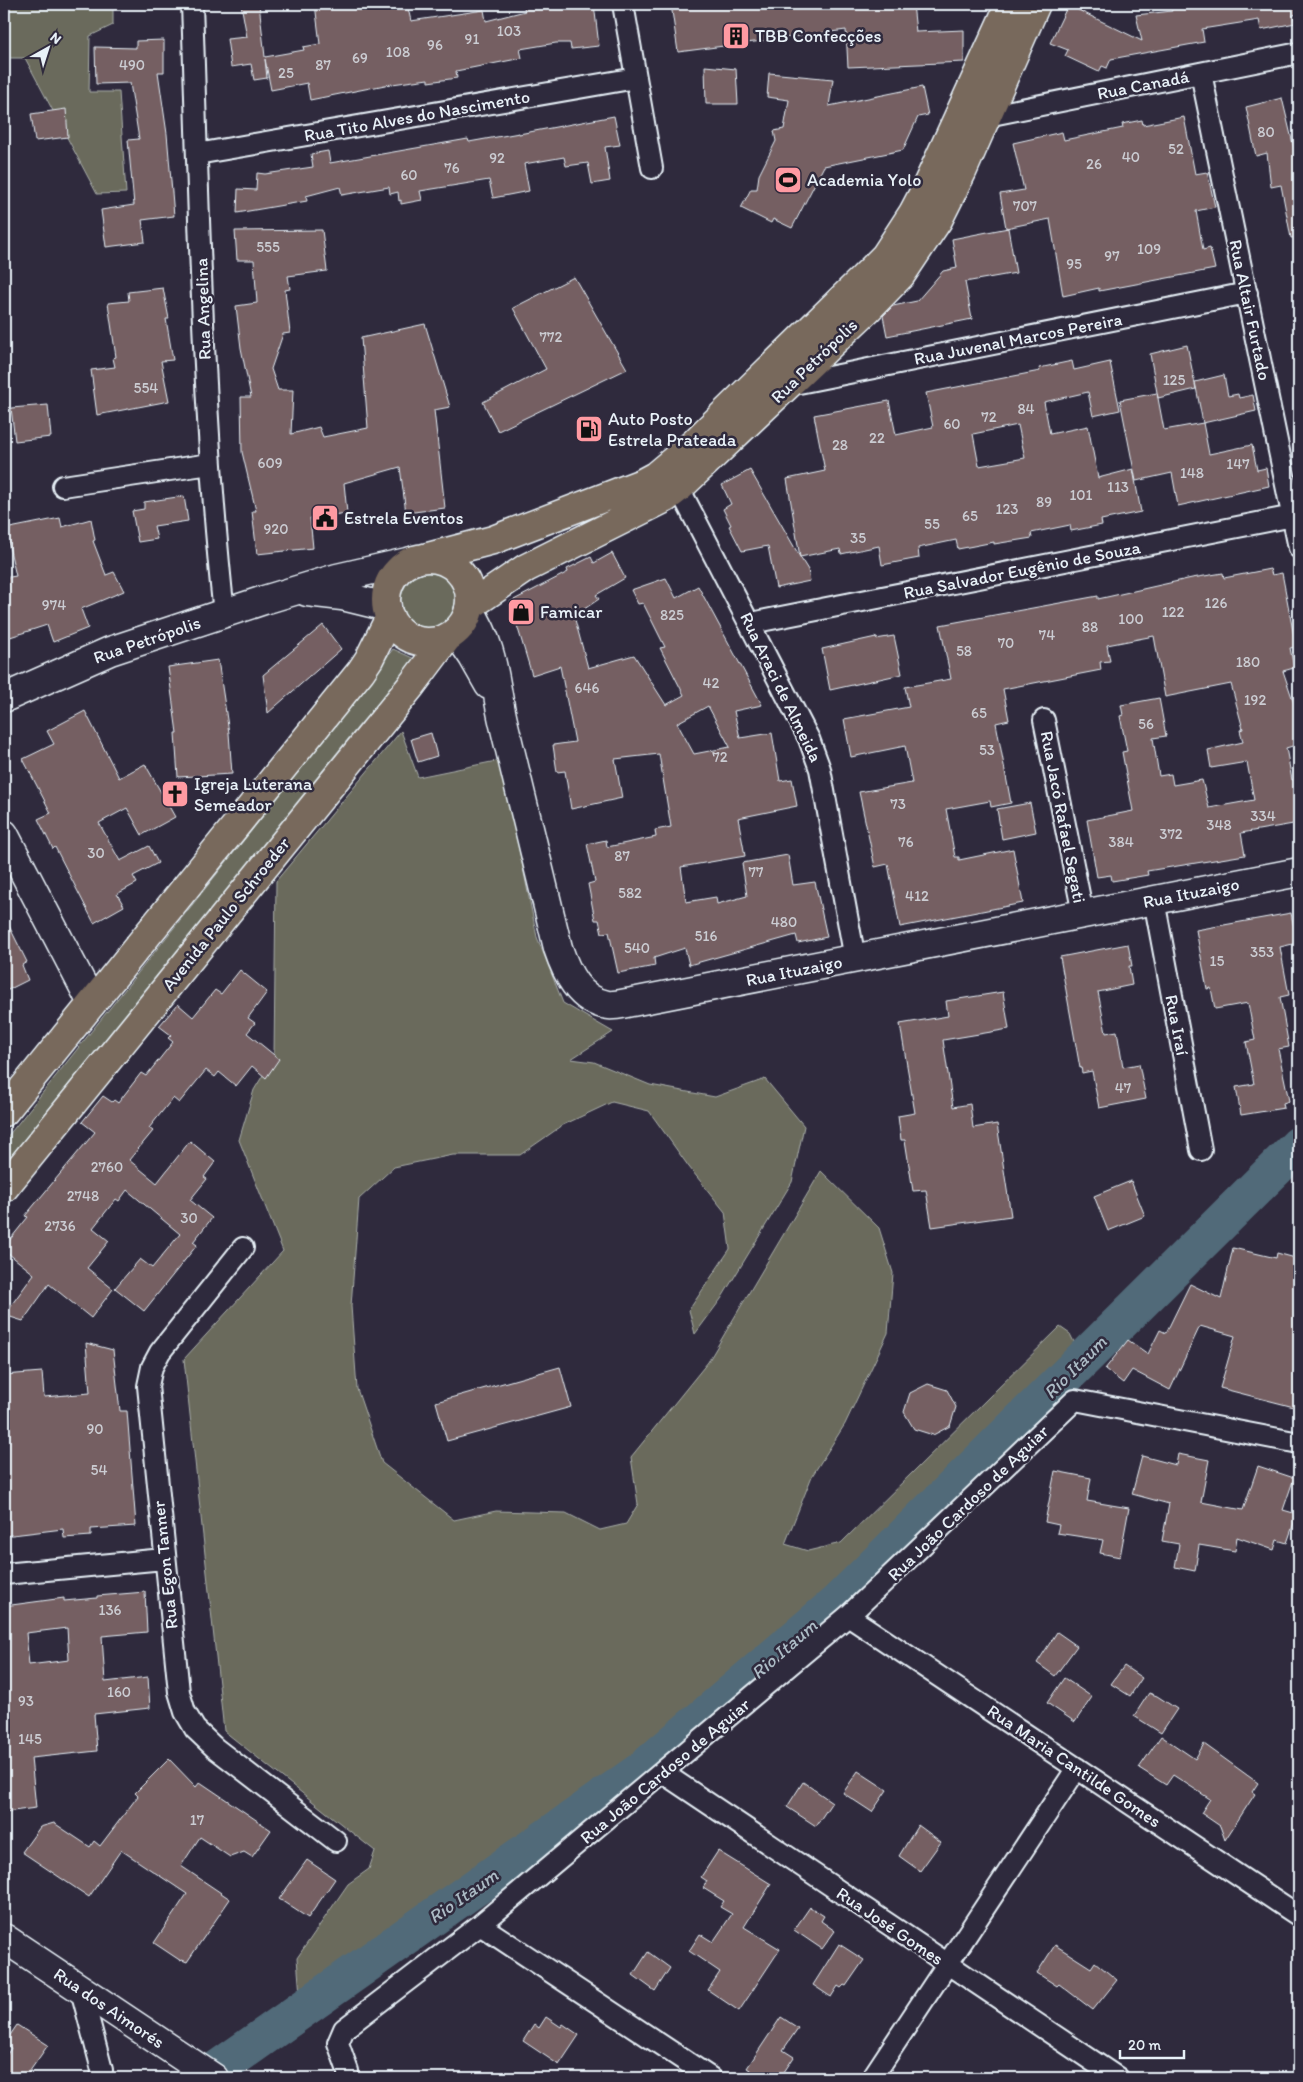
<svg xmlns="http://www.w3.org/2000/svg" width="1303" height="2082" font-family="Itim,sans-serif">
<rect width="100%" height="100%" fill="#2f2a3d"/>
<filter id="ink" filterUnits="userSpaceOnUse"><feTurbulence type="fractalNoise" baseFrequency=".02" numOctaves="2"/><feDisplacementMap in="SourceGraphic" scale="10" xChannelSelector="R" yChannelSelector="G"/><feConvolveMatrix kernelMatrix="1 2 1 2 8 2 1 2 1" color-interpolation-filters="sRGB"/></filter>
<g filter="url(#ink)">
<path fill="#6a6b5c" stroke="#a9aeaa" d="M4 4H113V25L90 36 89 92H119L126 193 97 194 25 58H4Z
M401 601a28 28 0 1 1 56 0a28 28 0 1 1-56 0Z
M393 649 417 660 361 723 4 1164V1141L346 712Z
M401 731 418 777 501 760 537 937 563 1003 613 1032 571 1059 594 1062 650 1085 715 1097 765 1079 804 1126 792 1182 721 1299 695 1334 689 1310 730 1249 725 1212 689 1167 649 1111 612 1102 563 1125 520 1155H453L394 1167 359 1199 351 1306 357 1389 382 1463 454 1520 496 1511 566 1513 600 1530 626 1524 638 1504 631 1457 708 1362 821 1171 879 1228 893 1273 888 1333 845 1424 812 1476 785 1544 808 1551 841 1543 1060 1327 1070 1334 1078 1350 832 1596 665 1738 547 1830 428 1909 353 1963 344 1961 300 1995 297 1958 348 1884 369 1869 375 1851 224 1731 184 1359 283 1251 239 1140 254 1090 274 1057 276 881Z"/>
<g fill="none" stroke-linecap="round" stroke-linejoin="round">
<path stroke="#516a79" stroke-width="38" d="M205 2078 642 1770 837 1603 1299 1145"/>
</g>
<path fill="#745f62" stroke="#e8f1f8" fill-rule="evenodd" d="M241 4H259L265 57 304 50 303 47 320 44 315 4H358L360 10 407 4 411 21 484 10 486 21 525 11 523 4H594L599 46 571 49 570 43H556L520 49 522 58 456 71 457 78 428 82V79L385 85 310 100 307 83 271 90 265 59 267 78 254 80 251 64 231 67 227 39 247 37Z
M671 4H913L916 32 964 30V62L848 67 846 30 678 52Z
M1171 4H1299V14L1293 15 1295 23 1261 30 1259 20 1202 29 1204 42 1111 59 1107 68 1102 66 1099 72 1065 56 1068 50 1050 43 1068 5 1142 41 1136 15 1172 11Z
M164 40V72H158L167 134 174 216 142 220 145 242 106 247 101 210 134 205 128 140 139 139 130 83 96 84 95 47 136 48V41Z
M705 66 736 69 738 104H706Z
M769 73 833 79 829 106 922 87 928 115 918 117 903 150 824 166 792 228 773 219 771 223 741 208 751 189H757L759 175 776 141 774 131 784 129 789 100 767 97Z
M1282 98 1299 169V237L1291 238 1281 185 1271 187 1267 153 1256 156 1246 107Z
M66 109 68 137 35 141 31 114Z
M614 116 620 145 605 147 610 181 592 184 588 163 566 166 564 157 524 164 529 191 493 198 489 180 420 191 422 200 401 204V200L399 201 398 192 390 194 389 187 342 195 340 187 306 196 307 201 237 213 238 189 256 190 257 173 265 174 313 167 311 154 328 151 330 163 468 139 469 142 519 133V134Z
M1184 117 1195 174 1207 172 1211 189 1215 207 1196 211 1203 250 1210 248 1215 269 1099 291V288L1063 296 1050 219 1006 228 1000 194 1024 190 1013 143 1062 132 1064 140 1123 128 1122 124 1142 120 1143 125Z
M1008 228 1016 273 965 282 972 319 887 336 883 316 893 306 917 301 943 271 957 268 952 239Z
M322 230 327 271 288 276 290 289 285 290 290 333 283 334 271 369 278 390H293L291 434 319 427 323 437 368 428 361 338 425 324 450 407 434 410 445 508 406 513 400 467 344 483 347 513 310 518 313 548 257 554 252 511H256L242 452 241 397H251L241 348 236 306 257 303 254 260H237L235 231Z
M574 277 627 369 498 431 483 402 546 369 513 308Z
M163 288 169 319H166L173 360 161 361 169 401 97 415 91 370 115 367 113 358 116 357 108 303 129 301 128 292Z
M1187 345 1196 389 1158 398 1150 354Z
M1072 361 1074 370 1110 362 1120 410 1093 416 1088 392 1044 402 1050 434 1088 426 1098 478 1133 469 1141 512 1101 520 1102 525 1071 531 1070 525 1031 533 1032 538 994 544V542L958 549 956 540 918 548 919 558 882 565 879 546 841 554 840 549 800 557 808 570 810 581 776 588 768 546 742 551 729 526 731 525 723 509 731 504 722 485 750 470 800 557 787 479 825 471 814 415 889 401 896 435 933 427 926 393 1040 371 1039 368ZM1018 425 1025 458 979 466 973 434Z
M1224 375 1228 396 1238 394 1239 398 1253 395 1256 411 1203 423 1195 382Z
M1157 393 1164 430 1203 423 1209 454 1252 445 1257 470 1266 468 1269 486 1178 506 1172 473 1136 481 1120 400Z
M48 405 51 437 15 441 11 408Z
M184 496 188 521 154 526 157 539 138 542 132 511 144 509V502Z
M60 518 62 527 91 519 95 540 93 541 106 575 114 572 124 591 81 609 88 628 53 642 47 625 4 639V578L16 576 5 529Z
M612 553 625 578 596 595 599 599 574 616 588 668 634 655 666 705 684 695 660 648 665 647 643 603 638 604 631 590 666 578 676 598 698 586 762 705 734 711 740 738 772 733 780 781 792 779 797 806 738 818 745 856 681 867 686 902 716 897 717 904 747 896 742 863 788 855 793 885 815 882 827 937 798 943 796 935 689 965 685 948 654 958 655 966 618 973 609 932 602 933 599 920H595L588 884 595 882 587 844 606 840 607 847 656 837 655 830 671 827 659 754 615 759 622 798 571 809 565 771 557 772 553 745 575 742 560 666 532 675 510 602 568 572 567 569 591 557 594 563ZM708 706 730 747 694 754 677 723Z
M1270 569 1272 575 1282 573 1296 647 1290 648 1294 668 1283 671 1299 718V744L1286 748 1292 780 1299 778V823L1241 833 1245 855 1147 871 1148 875 1112 881 1111 875 1097 877 1087 820 1133 811 1122 752 1127 751 1120 716 1123 715 1121 705 1159 698 1166 736 1153 738 1159 776 1171 774 1173 785 1202 780 1209 808 1254 800 1247 762 1211 768 1208 750 1243 742 1240 730 1243 729 1231 684 1165 697 1154 636 1107 645 1110 661 1100 662 1101 670 1003 689 1009 720 996 723 1011 803 991 807 990 801 946 809 955 857H959V860L1013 849 1023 903 900 927 888 864 875 867 859 792 912 783 905 746 851 757 844 719 909 707 905 687 951 679 940 625 1098 596V599L1192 578 1223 573 1224 578Z
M323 625 341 649 268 713 263 675Z
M894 636 902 674 830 690 822 649 876 637V639Z
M218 660 229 733 232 774 178 777 175 733H177L168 667Z
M85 711 119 778 145 764 175 817 142 835 127 808 99 823 120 861 149 846 158 863 133 876 137 883 117 894 124 906 94 923 55 847 53 849 38 819 51 813 23 759 54 744 47 731Z
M431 733 437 756 418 762 411 739Z
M1030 803 1036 832 1002 839 997 809Z
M1291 913 1297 943 1280 947 1289 995 1280 997 1289 1047 1278 1049 1289 1101 1283 1103 1284 1108 1241 1115 1236 1087 1254 1084 1246 1042 1255 1040 1248 1003 1215 1009 1211 988 1207 989 1196 930Z
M4 916 27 962 22 965 28 980 4 992Z
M1128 944 1132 966H1129L1132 985 1098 992 1106 1033 1117 1031 1123 1067 1139 1064 1146 1099 1099 1108 1092 1071 1082 1073 1081 1067 1080 1068 1060 957Z
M240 970 267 992 248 1018 255 1023 247 1033 279 1059 266 1078 252 1066 236 1086 219 1072 215 1077 206 1070 179 1103 173 1098 149 1128 153 1131 129 1160 157 1183 190 1141 215 1162 204 1177 207 1179 190 1200 212 1218 193 1242 197 1245 144 1311 115 1288 140 1259 152 1268 180 1234 127 1190 119 1201 116 1199 93 1228 109 1241 87 1268 113 1289 91 1318 49 1284 23 1321 4 1315 34 1274 4 1250V1247L28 1217 25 1216 95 1132 82 1122 103 1096 112 1102 114 1100 118 1103 141 1073 146 1076 173 1042 168 1038 171 1035 159 1026 178 1004 193 1017 215 990 221 994Z
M1003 992 1009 1029 943 1040 953 1107 970 1104 973 1128 997 1124 1011 1216 932 1227 926 1190 913 1191 905 1140H901L898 1116 915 1113 900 1024 948 1016 946 1001Z
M1131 1181 1145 1216 1108 1231 1094 1196Z
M1233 1248 1276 1258 1277 1253 1299 1259V1381L1297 1380 1294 1407 1220 1388 1235 1336 1200 1326 1170 1390 1132 1370 1123 1383 1105 1369 1128 1340 1148 1354 1160 1330 1166 1333 1190 1284 1221 1299Z
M86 1343 113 1350 120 1411H127L136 1526 91 1529V1536L64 1538 63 1529 4 1536V1375L42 1372 44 1397 90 1393Z
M560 1367 571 1407 447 1441 436 1402Z
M928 1384 947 1390 956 1407 950 1426 933 1435 914 1429 904 1412 910 1393Z
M1178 1454 1209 1460 1201 1502 1243 1510 1258 1466 1294 1478 1283 1510 1297 1514 1287 1543 1277 1540 1274 1550 1237 1537 1235 1551 1199 1545 1195 1571 1175 1567 1179 1544 1162 1541 1169 1504 1132 1494 1142 1456 1176 1465Z
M1055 1471 1091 1478 1087 1501 1129 1508 1120 1557 1100 1553 1103 1540 1057 1533 1059 1525 1045 1522Z
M145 1592 147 1632 102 1636 105 1682 148 1677 150 1708 94 1714 97 1751 31 1758 36 1808 5 1812 4 1606 64 1598V1601L97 1598V1596ZM67 1628 69 1660 29 1665 26 1633Z
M1057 1632 1077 1646 1055 1676 1037 1663Z
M1124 1666 1142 1678 1130 1696 1111 1684Z
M1064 1678 1092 1697 1075 1722 1047 1703Z
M1149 1693 1157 1696 1177 1709 1161 1733 1134 1716Z
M1161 1736 1195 1759 1204 1744 1258 1783 1252 1792 1255 1794 1225 1840 1220 1826 1201 1813 1210 1799 1173 1775 1166 1785 1139 1768Z
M169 1759 196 1787 200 1782 271 1830 252 1857 244 1852 230 1857 200 1837 181 1866 230 1899 187 1962 182 1960 181 1961 154 1943 187 1894 121 1850 89 1897 22 1852 40 1827 54 1823 90 1847 94 1841 100 1846 138 1796 135 1793Z
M858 1771 887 1790 872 1812 843 1793Z
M803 1782 832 1802 816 1826 787 1807Z
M918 1825 941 1842 920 1871 899 1856Z
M718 1851 771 1884 744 1927 780 1949 739 2011 708 1990 720 1972 689 1951 700 1934 713 1942 732 1914 720 1907 724 1901 703 1888 707 1881 701 1877Z
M307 1860 335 1879 308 1918 279 1899Z
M810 1907 824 1916 821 1921 835 1931 822 1949 794 1930Z
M839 1944 864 1960 846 1986 844 1985 841 1988 838 1986 831 1997 813 1985Z
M1055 1945 1091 1968 1095 1962 1117 1980 1093 2010 1059 1984 1057 1986 1037 1973Z
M648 1952 670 1968 655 1991 633 1975Z
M546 2017 561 2027 563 2024 579 2035 559 2065 523 2041 534 2024 539 2028Z
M781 2017 798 2028 783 2050 794 2057 780 2078H762L747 2068Z
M17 2025 48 2045 25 2078H4V2059L11 2048 4 2044Z"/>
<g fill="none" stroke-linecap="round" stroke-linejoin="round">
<g stroke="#e8f1f8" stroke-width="24">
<path id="street" d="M192 4C199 207 202 411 224 614
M623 4 652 168
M1201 73 1299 548
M987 116 1299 53
M197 154 636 78
M789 385 1247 293
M63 486 210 464
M679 488 809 739 820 769 855 959
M751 623 1293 516
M1044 720 1083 914
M1154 900 1201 1150
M243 1248 160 1352 152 1367 148 1386 179 1692 185 1712 195 1729 215 1748 336 1841
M4 1574 164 1559
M848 1616 1299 1916
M663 1773 1118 2078
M480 1925 711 2078
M81 1990 102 2070 101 2078
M348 2078V2071L338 2043 344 2029 480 1925 848 1616 1075 1400 1299 1443
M872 2078 1077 1768"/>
</g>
<g stroke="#e8f1f8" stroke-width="31">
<path id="secondary" d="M307 592 342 596 387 607
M469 609C496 651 493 679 504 725 522 799 540 873 558 948 566 972 579 1001 608 1005 615 1006 625 1003 632 1002L1299 872
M456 632 473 657 489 685
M4 698 110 651 264 600 337 578 416 560
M4 834 92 1003
M4 1938 214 2078"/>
</g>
<g stroke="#e8f1f8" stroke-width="31">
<path id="primary" d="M424 558 493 540 642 483 655 476 693 444 860 281 885 256 913 213 923 194 1010 4
M386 600a42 42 0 1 1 84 0a42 42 0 1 1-84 0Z
M470 606 526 568 666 498 679 488 868 309 901 275 938 220 962 172 1036 4
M4 1112 361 671 369 659 390 617
M4 1188 411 686 447 638"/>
</g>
<use href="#street" stroke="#2f2a3d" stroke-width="20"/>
<use href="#secondary" stroke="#2f2a3d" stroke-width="28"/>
<use href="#primary" stroke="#78695c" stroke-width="28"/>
</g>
</g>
<defs>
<g id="building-square" transform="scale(1.4375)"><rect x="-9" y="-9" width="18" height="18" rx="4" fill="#ff9aa2" stroke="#2f2a3d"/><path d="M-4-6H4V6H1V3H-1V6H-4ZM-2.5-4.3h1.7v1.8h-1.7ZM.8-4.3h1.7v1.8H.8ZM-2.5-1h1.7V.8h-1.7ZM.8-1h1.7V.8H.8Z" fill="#111"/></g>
<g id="stadium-square" transform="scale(1.4375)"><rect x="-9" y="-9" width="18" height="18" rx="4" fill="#ff9aa2" stroke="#2f2a3d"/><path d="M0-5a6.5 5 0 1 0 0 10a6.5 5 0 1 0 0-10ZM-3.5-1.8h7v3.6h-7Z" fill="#111"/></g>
<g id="fuel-square" transform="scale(1.4375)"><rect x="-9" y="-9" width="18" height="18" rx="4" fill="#ff9aa2" stroke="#2f2a3d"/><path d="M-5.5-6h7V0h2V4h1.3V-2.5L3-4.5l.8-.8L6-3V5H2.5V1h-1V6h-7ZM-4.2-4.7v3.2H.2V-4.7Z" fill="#111"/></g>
<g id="civic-square" transform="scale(1.4375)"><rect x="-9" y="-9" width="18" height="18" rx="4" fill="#ff9aa2" stroke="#2f2a3d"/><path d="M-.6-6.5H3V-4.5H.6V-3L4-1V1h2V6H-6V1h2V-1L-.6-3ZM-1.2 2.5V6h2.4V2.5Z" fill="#111"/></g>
<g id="shop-square" transform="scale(1.4375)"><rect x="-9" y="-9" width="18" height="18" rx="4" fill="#ff9aa2" stroke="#2f2a3d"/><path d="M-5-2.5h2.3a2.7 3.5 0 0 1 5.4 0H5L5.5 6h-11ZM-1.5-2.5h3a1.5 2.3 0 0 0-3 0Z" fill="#111"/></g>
<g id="church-square" transform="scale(1.4375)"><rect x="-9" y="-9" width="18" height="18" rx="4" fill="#ff9aa2" stroke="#2f2a3d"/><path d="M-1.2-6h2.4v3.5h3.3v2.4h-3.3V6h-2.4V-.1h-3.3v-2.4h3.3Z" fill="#111"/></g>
</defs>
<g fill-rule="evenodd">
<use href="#building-square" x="736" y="36"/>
<use href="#stadium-square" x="788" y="180"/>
<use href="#fuel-square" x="589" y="429"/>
<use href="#civic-square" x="325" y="518"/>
<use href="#shop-square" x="521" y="612"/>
<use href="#church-square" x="175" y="794"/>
</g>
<g text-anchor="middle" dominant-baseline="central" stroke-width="5" stroke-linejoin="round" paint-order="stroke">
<g font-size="15" fill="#cbccd2">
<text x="509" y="31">103</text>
<text x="472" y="39">91</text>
<text x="435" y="45">96</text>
<text x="398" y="52">108</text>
<text x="360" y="58">69</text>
<text x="132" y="65">490</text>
<text x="323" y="65">87</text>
<text x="286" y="73">25</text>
<text x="1266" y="132">80</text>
<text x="1176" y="149">52</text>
<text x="1131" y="157">40</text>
<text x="497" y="158">92</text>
<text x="1094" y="164">26</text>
<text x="452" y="168">76</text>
<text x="409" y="175">60</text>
<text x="1025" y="206">707</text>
<text x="268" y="247">555</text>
<text x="1149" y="249">109</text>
<text x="1112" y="256">97</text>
<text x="1074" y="264">95</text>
<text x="551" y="337">772</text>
<text x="1174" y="380">125</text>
<text x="146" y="388">554</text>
<text x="1026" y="409">84</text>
<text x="989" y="417">72</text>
<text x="952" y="424">60</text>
<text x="877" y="438">22</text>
<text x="840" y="445">28</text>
<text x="270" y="463">609</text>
<text x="1238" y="464">147</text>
<text x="1192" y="473">148</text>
<text x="1118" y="487">113</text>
<text x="1081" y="495">101</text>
<text x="1044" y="502">89</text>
<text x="1007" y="509">123</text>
<text x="970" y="516">65</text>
<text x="932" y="524">55</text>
<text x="276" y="529">920</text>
<text x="858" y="538">35</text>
<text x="1216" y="603">126</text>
<text x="54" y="605">974</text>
<text x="1173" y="612">122</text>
<text x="672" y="615">825</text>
<text x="1131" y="619">100</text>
<text x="1090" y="627">88</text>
<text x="1047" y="635">74</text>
<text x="1006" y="643">70</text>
<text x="964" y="651">58</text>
<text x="1248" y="662">180</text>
<text x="711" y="683">42</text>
<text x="587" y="688">646</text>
<text x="1255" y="700">192</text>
<text x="979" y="713">65</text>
<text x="1146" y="724">56</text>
<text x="987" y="750">53</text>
<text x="720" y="757">72</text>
<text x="898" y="804">73</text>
<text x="1263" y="816">334</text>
<text x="1219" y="825">348</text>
<text x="1171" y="834">372</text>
<text x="906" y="842">76</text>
<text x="1121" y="842">384</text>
<text x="96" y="853">30</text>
<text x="622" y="856">87</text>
<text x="756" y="872">77</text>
<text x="630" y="893">582</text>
<text x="917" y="896">412</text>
<text x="784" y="922">480</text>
<text x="706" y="936">516</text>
<text x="637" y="948">540</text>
<text x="1262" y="952">353</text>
<text x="1217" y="961">15</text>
<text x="1123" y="1088">47</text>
<text x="107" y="1167">2760</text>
<text x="83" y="1196">2748</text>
<text x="189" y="1218">30</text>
<text x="60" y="1226">2736</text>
<text x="95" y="1429">90</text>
<text x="99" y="1470">54</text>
<text x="110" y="1610">136</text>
<text x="119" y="1692">160</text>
<text x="26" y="1701">93</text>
<text x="30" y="1739">145</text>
<text x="197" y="1820">17</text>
</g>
<g font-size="18" fill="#e8f1f8" stroke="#2f2a3d" text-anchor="start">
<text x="755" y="36">TBB Confecções</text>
<text x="807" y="180">Academia Yolo</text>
<text x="608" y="419">Auto Posto<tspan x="608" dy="21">Estrela Prateada</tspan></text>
<text x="344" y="518">Estrela Eventos</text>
<text x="540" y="612">Famicar</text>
<text x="194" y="784">Igreja Luterana<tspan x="194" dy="21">Semeador</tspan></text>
</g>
<g font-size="18" fill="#e8f1f8" stroke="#2f2a3d">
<text transform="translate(1143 85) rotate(-11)">Rua Canadá</text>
<text transform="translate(417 116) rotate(-10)">Rua Tito Alves do Nascimento</text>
<text transform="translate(203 309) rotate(-92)">Rua Angelina</text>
<text transform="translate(1250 310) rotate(78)">Rua Altair Furtado</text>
<text transform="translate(1018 339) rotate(-11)">Rua Juvenal Marcos Pereira</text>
<text transform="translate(814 361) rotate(-44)">Rua Petrópolis</text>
<text transform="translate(1022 570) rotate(-11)">Rua Salvador Eugênio de Souza</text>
<text transform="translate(147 640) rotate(-19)">Rua Petrópolis</text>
<text transform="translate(781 687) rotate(64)">Rua Araci de Almeida</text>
<text transform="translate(1063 817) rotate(79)">Rua Jacó Rafael Segati</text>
<text transform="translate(1191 893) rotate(-11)">Rua Ituzaigo</text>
<text transform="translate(226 914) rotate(-51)">Avenida Paulo Schroeder</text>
<text transform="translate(794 971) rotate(-11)">Rua Ituzaigo</text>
<text transform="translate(1177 1025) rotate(79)">Rua Iraí</text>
<text transform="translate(968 1503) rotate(-44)">Rua João Cardoso de Aguiar</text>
<text transform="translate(165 1565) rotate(-96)">Rua Egon Tanner</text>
<text transform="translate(1074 1766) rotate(34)">Rua Maria Cantilde Gomes</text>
<text transform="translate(665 1771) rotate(-40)">Rua João Cardoso de Aguiar</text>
<text transform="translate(890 1926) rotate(34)">Rua José Gomes</text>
<text transform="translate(109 2008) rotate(34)">Rua dos Aimorés</text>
</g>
<g font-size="19" font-style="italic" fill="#acbbc5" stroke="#2f2a3d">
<text transform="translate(1075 1367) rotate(-45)">Rio Itaum</text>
<text transform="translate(784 1649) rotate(-41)">Rio Itaum</text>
<text transform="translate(463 1896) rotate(-35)">Rio Itaum</text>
</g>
</g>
<rect width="1303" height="2082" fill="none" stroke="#2f2a3d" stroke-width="20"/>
<rect x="10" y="10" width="1283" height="2062" fill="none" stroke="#e8f1f8" stroke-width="2" filter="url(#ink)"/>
<g transform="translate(48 48) rotate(39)" stroke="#2f2a3d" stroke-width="4" paint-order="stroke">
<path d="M0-4L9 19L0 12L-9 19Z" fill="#e8f1f8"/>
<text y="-8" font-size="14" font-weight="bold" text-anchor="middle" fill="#e8f1f8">N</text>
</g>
<path d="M1120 2050v8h64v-8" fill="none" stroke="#e8f1f8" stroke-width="2.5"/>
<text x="1128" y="2050" font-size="15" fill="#e8f1f8" stroke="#2f2a3d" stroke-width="4" paint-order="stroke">20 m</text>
</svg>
